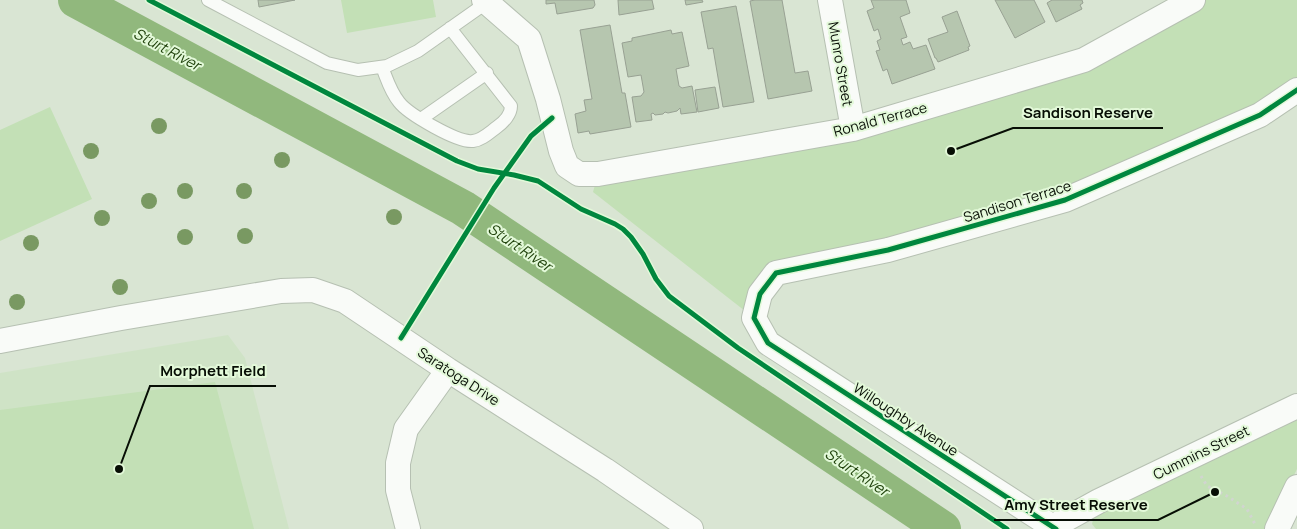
<svg xmlns="http://www.w3.org/2000/svg" width="1297" height="529" font-family="Manrope,sans-serif">
<rect width="100%" height="100%" fill="#d9e5d3"/>
<path fill="#cfe3c6" d="M228 335 245 358 289 529H0V373Z"/>
<path fill="#c3e0b6" d="M341 0H433L436 17 347 33Z
M1193 0H1297V90L1065 200 776 273 754 318 593 192 598 174 853 129 1084 60Z
M50 107 92 199 0 241V130Z
M215 382 254 529H0V410Z
M1297 420V469L1268 529H1096L1092 524 1094 516Z"/>
<g fill="none" stroke-linecap="round" stroke-linejoin="round">
<path stroke="#91b87d" stroke-width="36" d="M76 0 463 208 943 529"/>
</g>
<path fill="#b6c6af" stroke="#98a193" d="M258 0H295L259 7Z
M546 0H594L595 5 593 8 557 14 555 3 546 4Z
M618 0H652L654 9 619 15Z
M685 0H702L703 2 686 5Z
M755 0H782L795 73 808 71 812 91 768 99 750 1Z
M871 0H906L910 13 900 17 907 37 901 39 903 45 910 42 913 49 926 45 935 69 892 84 887 69 883 71 876 51 880 50 877 41 881 39 878 29 874 31 867 11 874 8Z
M995 0H1034L1045 22 1015 38Z
M1052 0H1082L1083 3 1080 5 1082 9 1056 22 1047 3Z
M736 6 754 102 723 107 713 48 708 49 701 12Z
M957 11 970 46 968 47 969 50 938 62 936 58H935L928 39 948 32 942 17Z
M610 25 622 93H625L631 127 590 134 589 131 578 133 575 114 586 111 584 100 592 99 580 30Z
M671 30 672 34 682 32 689 66 676 69 679 86 682 88 692 86 697 112 681 114 680 108 677 111 668 113 665 112 663 114 655 115 653 113 651 114 652 120 636 122 632 97 641 96 644 92 641 75 628 77 622 43 632 41V38Z
M715 87 719 108 698 112 695 90Z"/>
<g fill="none" stroke-linecap="round" stroke-linejoin="round">
<g stroke="#b6c0b2" stroke-width="14">
<path id="lane" d="M208 0 327 63 358 70 387 66 418 51 486 3
M382 67C387 79 390 91 399 102 408 114 458 143 473 141 482 140 490 132 497 127 504 122 511 114 511 106L450 28
M421 119 487 73"/>
</g>
<g stroke="#b6c0b2" stroke-width="26">
<path id="street" d="M484 0 529 39 548 99 561 151 567 166 579 174H598L853 129 1084 60 1193 0
M830 0 853 129
M0 341 121 318 281 291 313 290 345 301 448 370 605 470 691 529
M1052 527 1099 501 1297 406
M408 529 398 490V463L406 429 448 370
M1056 529 768 343 754 318 760 294 776 273 888 250 1065 200 1260 115 1297 90
M1277 529 1297 487"/>
</g>
<path stroke="#d1d5d0" stroke-width="3" stroke-dasharray="2.5 4" stroke-linecap="butt" d="M1201 476 1207 486 1227 496 1247 509 1256 526"/>
<use href="#lane" stroke="#f9fbf8" stroke-width="12"/>
<use href="#street" stroke="#f9fbf8" stroke-width="24"/>
<g stroke="#e3f9d9" stroke-width="8">
<path id="cycleway" d="M149 0 457 161 478 169 514 175 538 181 581 209 615 224 623 229 631 237 643 254 656 279 669 296 738 348 1007 529
M401 338 494 188 531 136 552 118
M1056 529 768 343 754 318 760 294 776 273 888 250 1065 200 1260 115 1297 90"/>
</g>
<use href="#cycleway" stroke="#00873e" stroke-width="5"/>
</g>
<g fill="#799962">
<circle cx="159" cy="126" r="8"/>
<circle cx="91" cy="151" r="8"/>
<circle cx="282" cy="160" r="8"/>
<circle cx="185" cy="191" r="8"/>
<circle cx="244" cy="191" r="8"/>
<circle cx="149" cy="201" r="8"/>
<circle cx="394" cy="217" r="8"/>
<circle cx="102" cy="218" r="8"/>
<circle cx="245" cy="236" r="8"/>
<circle cx="185" cy="237" r="8"/>
<circle cx="31" cy="243" r="8"/>
<circle cx="120" cy="287" r="8"/>
<circle cx="17" cy="302" r="8"/>
</g>
<g text-anchor="middle" dominant-baseline="central" stroke-width="4" stroke-linejoin="round" paint-order="stroke">
<g font-size="14" fill="#070e05" stroke="#e3f9d9">
<text transform="translate(841 64) rotate(80)">Munro Street</text>
<text transform="translate(880 119) rotate(-15)">Ronald Terrace</text>
<text transform="translate(1017 201) rotate(-17)">Sandison Terrace</text>
<text transform="translate(459 376) rotate(33)">Saratoga Drive</text>
<text transform="translate(906 419) rotate(33)">Willoughby Avenue</text>
<text transform="translate(1201 452) rotate(-26)">Cummins Street</text>
</g>
<g font-size="15" font-style="italic" fill="#23450f" stroke="#e3f9d9">
<text transform="translate(167 49) rotate(28)">Sturt River</text>
<text transform="translate(520 247) rotate(34)">Sturt River</text>
<text transform="translate(857 472) rotate(34)">Sturt River</text>
</g>
</g>
<path fill="none" stroke="#070e05" stroke-width="2" d="M951 151L1013 128H1163M119 469L150 386H276M1215 492L1158 520H994"/>
<g fill="#070e05" stroke="#e3f9d9" stroke-width="2">
<circle cx="951" cy="151" r="5"/>
<circle cx="119" cy="469" r="5"/>
<circle cx="1215" cy="492" r="5"/>
</g>
<g font-size="15" text-anchor="middle" font-weight="bold" fill="#070e05" stroke="#e3f9d9" stroke-width="4" stroke-linejoin="round" paint-order="stroke">
<text x="1088" y="118">Sandison Reserve</text>
<text x="213" y="376">Morphett Field</text>
<text x="1076" y="510">Amy Street Reserve</text>
</g>
</svg>
